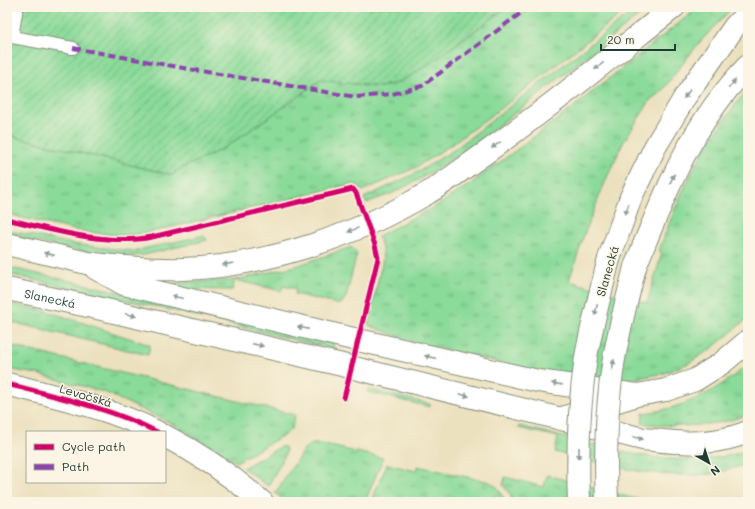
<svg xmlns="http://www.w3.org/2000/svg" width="755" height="509" font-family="Mali,sans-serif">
<defs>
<pattern id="grass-tufts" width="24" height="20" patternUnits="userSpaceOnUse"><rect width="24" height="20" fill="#8ada99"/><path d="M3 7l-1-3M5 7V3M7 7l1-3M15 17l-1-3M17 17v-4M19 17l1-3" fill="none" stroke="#70b27e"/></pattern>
<pattern id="garden-furrows" width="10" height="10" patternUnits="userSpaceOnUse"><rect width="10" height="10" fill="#8ada99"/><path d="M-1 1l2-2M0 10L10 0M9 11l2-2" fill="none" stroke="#70b27e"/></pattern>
</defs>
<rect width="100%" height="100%" fill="#fcf5e5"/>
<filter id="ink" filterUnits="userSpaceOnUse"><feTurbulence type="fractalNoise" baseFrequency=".025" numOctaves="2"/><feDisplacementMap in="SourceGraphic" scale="8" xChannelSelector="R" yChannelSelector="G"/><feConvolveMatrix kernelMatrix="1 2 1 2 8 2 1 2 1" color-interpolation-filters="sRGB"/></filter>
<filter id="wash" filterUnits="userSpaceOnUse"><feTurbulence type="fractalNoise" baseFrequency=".012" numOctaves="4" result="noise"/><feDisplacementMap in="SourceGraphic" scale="16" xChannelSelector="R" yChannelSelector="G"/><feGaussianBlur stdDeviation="0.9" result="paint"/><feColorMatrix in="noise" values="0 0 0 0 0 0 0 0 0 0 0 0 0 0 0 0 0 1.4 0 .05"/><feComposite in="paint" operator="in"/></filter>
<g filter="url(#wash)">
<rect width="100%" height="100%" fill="#ece1bf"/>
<path fill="url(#grass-tufts)" stroke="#548c66" d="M507 7H630L504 106 452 144 415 168 362 191 358 185 352 184 151 232C110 242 48 224 7 214V135L172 175 178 170 224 148 288 104 320 80 381 87 400 82 429 64Z
M638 7H650L510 117 459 155 420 179 393 193 366 203 364 198 418 172 455 149Z
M699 7H733L698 44 661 92 651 99 624 141 608 175 585 232 569 281 647 303 662 253 659 251C670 220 682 190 698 161 712 135 731 111 748 88V318L711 349 687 364 665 373 633 379 551 374 415 343 368 325 383 259 382 248 378 236 438 205 472 183 562 116Z
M7 230 71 244 133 251 143 249 201 236H204L207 240 144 255 133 256 108 254 70 249 7 235Z
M351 247 357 253 346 297 341 304H336L295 294 296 289 283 286 281 291 235 280 232 290 179 289 173 285 174 283 235 280 296 266Z
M7 267 169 303 334 343 333 349 167 309 7 274Z
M7 303 50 312 150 345 148 355 7 321Z
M7 345 295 415 292 428 286 434 236 462 177 426 104 392 37 374 7 369Z
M748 364V415C739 417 730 421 721 422 695 427 667 427 642 423L643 413C684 409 717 391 748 364Z
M368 389 430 404V407L367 392Z
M519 426C592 442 673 476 748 450V463C735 468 723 472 709 474 654 479 607 465 555 452L558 437 518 428Z
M317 443 383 458 365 502H286L275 493 304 449 310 445Z
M280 447H285L286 450 285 455 268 486 243 468Z
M387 464 416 471 417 466 490 482 497 487 506 502H371Z
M547 475 632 498 657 502H513L510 494 503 485 505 477 544 487Z"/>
<path fill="url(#garden-furrows)" stroke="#548c66" d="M7 7H507L429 64 400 82 381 87 320 80 288 104 224 148 178 170 172 175 7 135Z"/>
</g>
<g filter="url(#ink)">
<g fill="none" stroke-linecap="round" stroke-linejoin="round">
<g stroke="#868f7a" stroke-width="14">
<path id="service" d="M17 7 12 37 73 48"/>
</g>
<g stroke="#868f7a" stroke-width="24">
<path id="minor" d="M7 384C58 397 110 408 157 432
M165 436C200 454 232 476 262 502"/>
</g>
<g stroke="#868f7a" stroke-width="24">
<g id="secondary">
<path d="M7 244 87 263"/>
<path id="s1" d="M7 289 93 307"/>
</g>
</g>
<g stroke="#868f7a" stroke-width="24">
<path id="trunk" d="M609 259 631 197 655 147 685 97 735 26 748 13
M87 263C119 267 151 270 183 269 266 266 355 236 426 194 446 182 465 167 484 154 549 108 611 57 674 7
M635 267C665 193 691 124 748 66
M95 268 124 284 345 337 538 381 637 395
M93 307 338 364 643 439C669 442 698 445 724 439 732 438 740 435 748 432
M562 418 637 395 666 390 695 380 722 363 748 341"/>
</g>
<use href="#service" stroke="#fff" stroke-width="12"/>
<use href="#minor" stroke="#fff" stroke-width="22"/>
<use href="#secondary" stroke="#fff" stroke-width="22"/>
<use href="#trunk" stroke="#fff" stroke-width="22"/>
<g stroke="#868f7a" stroke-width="24" stroke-linecap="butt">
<path id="trunk-bridge" d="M579 502C577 454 579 405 586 357 592 324 601 291 609 259
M607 502C605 457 606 410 613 365 618 332 627 300 635 267"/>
</g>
<use href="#trunk-bridge" stroke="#fff" stroke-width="22"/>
<path stroke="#8e44ad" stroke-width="4" stroke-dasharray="8 4" stroke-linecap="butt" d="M73 48 189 69 356 97 392 94 422 86 529 7"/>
<g stroke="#fcf5e5" stroke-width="8">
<path id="cycleway" d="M7 219C51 230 107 246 152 237L353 189 356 193 375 245 378 258 344 398
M7 384C58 397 110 408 157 432"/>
</g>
<use href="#cycleway" stroke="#d6006c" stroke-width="5"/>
</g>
<defs><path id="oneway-solid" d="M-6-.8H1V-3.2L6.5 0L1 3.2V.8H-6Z"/></defs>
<g fill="#8f9e9a">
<use href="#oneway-solid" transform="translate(599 66) rotate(142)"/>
<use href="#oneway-solid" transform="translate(732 84) rotate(-51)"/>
<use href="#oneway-solid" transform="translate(687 94) rotate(125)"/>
<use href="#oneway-solid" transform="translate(496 145) rotate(145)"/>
<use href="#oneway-solid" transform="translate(672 179) rotate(-65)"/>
<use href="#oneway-solid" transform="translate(627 209) rotate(110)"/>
<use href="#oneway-solid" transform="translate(353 230) rotate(158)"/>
<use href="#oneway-solid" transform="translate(49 254) rotate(-167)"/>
<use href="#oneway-solid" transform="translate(228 264) rotate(171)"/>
<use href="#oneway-solid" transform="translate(177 297) rotate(-166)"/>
<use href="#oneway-solid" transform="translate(596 310) rotate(104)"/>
<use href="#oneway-solid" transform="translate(131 315) rotate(13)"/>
<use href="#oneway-solid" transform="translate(303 328) rotate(-167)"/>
<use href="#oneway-solid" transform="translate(258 345) rotate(13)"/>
<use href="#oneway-solid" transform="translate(430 357) rotate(-167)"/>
<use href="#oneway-solid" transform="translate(613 365) rotate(-81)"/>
<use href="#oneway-solid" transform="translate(557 384) rotate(-172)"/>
<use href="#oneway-solid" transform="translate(464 395) rotate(14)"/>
<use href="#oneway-solid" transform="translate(638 438) rotate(13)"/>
<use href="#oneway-solid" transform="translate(579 453) rotate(91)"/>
</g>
</g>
<g text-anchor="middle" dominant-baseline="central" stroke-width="3" stroke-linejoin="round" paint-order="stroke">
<g font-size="12" fill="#1f3d34" stroke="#fcf5e5">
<text transform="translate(607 271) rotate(-74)">Slanecká</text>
<text stroke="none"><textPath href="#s1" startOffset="44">Slanecká</textPath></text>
<text transform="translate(86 395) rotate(16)">Levočská</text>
</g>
</g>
<rect width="755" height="509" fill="none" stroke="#fcf5e5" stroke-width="24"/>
<rect x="26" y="431" width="140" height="52" fill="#fcf5e5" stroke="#a4ab9e"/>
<rect x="34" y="444" width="20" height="6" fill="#d6006c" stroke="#a4ab9e"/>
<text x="62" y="451" font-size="12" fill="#1f3d34">Cycle path</text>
<rect x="34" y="464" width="20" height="6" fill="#8e44ad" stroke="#a4ab9e"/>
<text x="62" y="471" font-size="12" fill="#1f3d34">Path</text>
<g transform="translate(709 463) rotate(141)" stroke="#fcf5e5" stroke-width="3" paint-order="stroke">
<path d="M0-3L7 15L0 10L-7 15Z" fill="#1f3d34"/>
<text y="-6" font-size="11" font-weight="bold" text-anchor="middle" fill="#1f3d34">N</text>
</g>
<path d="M601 44v6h74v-6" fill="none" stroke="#1f3d34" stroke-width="2"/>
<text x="607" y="44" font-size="12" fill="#1f3d34" stroke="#fcf5e5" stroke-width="3" paint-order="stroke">20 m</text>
</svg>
